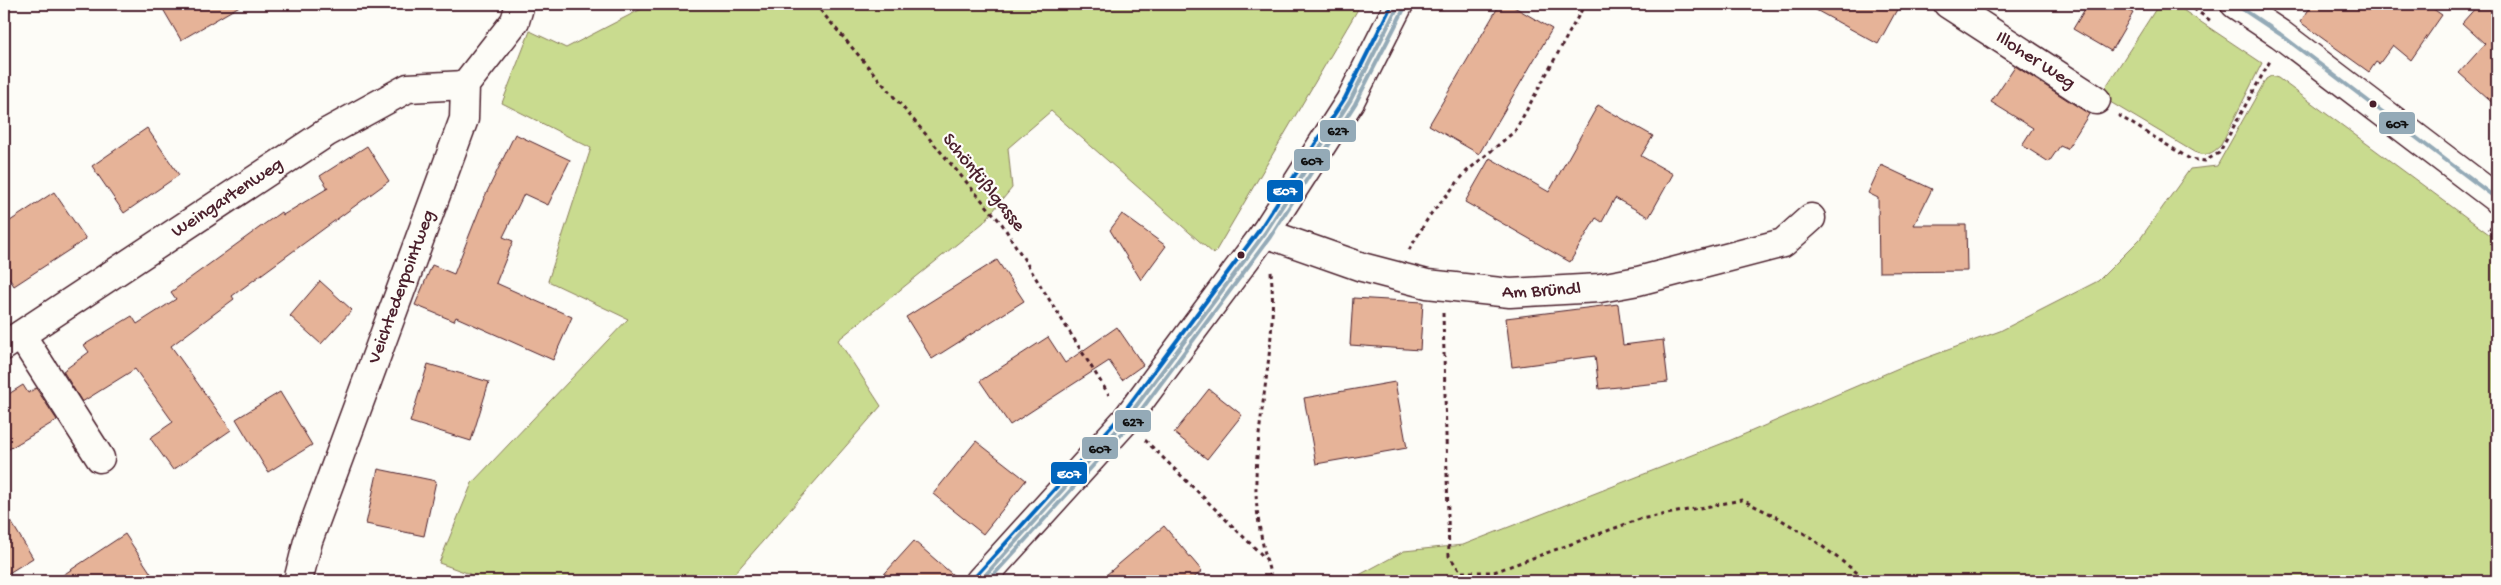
<svg xmlns="http://www.w3.org/2000/svg" width="2501" height="585" font-family="'Gochi Hand',sans-serif">
<rect width="100%" height="100%" fill="#fdfcf7"/>
<filter id="ink" filterUnits="userSpaceOnUse"><feTurbulence type="fractalNoise" baseFrequency=".02" numOctaves="2"/><feDisplacementMap in="SourceGraphic" scale="10" xChannelSelector="R" yChannelSelector="G"/><feConvolveMatrix kernelMatrix="1 2 1 2 8 2 1 2 1" color-interpolation-filters="sRGB"/></filter>
<g filter="url(#ink)">
<path fill="#c9db8f" stroke="#8a7d5d" d="M651 4H1361L1214 254 1051 111 1008 148 1012 188 983 223 838 340 881 406 728 581H470V574L439 563 472 483 628 319 548 281 591 148 502 103 530 31 566 48Z
M2159 4H2174L2262 63 2221 145C2212 154 2206 157 2194 152L2100 96Z
M2271 76 2278 78 2497 240V581H1348L1404 551 1463 545 1731 440 1901 367 2000 331 2098 281 2140 239 2190 169 2217 166 2266 79Z"/>
<path fill="#e6b398" stroke="#4a1f2b" d="M160 4H243L181 40Z
M1500 4H1509L1552 29 1479 154 1429 125Z
M1805 4H1900L1878 44Z
M2088 4H2117L2133 13 2111 51 2073 29Z
M2313 4H2426L2442 15 2411 60 2393 45 2379 64 2376 62 2369 72 2300 22Z
M2479 4H2497V107L2459 73 2485 44 2462 23Z
M2015 66 2089 114 2067 149 2060 146 2049 162 2022 145 2033 128 1991 102Z
M1598 105 1653 136 1641 156 1673 174 1649 217 1615 198 1602 222 1596 218 1570 262 1465 202 1490 158 1549 192Z
M147 128 179 175 124 213 92 166Z
M515 134 570 160 548 205 524 194 503 237 513 241 496 283 572 317 553 360 456 317 454 321 415 305 432 265 454 274 484 198Z
M367 146 389 181 232 296 234 299 171 346 231 430 173 470 150 438 173 422 135 369 82 402 63 371 89 352 84 345 132 316 137 324 176 299 171 292 281 212 283 215 328 188 320 176Z
M1881 165 1932 189 1914 225H1966L1967 271 1879 272 1878 198 1868 193Z
M54 192 86 239 14 286 4 270V225Z
M1122 214 1166 246 1141 280 1110 230Z
M997 260 1024 301 932 359 906 317Z
M320 281 352 310 321 344 290 316Z
M1353 298 1423 302 1420 350 1350 345Z
M1618 304 1623 345 1663 340 1668 382 1599 389 1595 356 1512 367 1506 318Z
M1117 327 1143 365 1122 380 1109 361 1010 425 980 381 1048 337 1065 363Z
M428 364 489 382 471 441 410 422Z
M1395 382 1407 448 1316 464 1304 398Z
M23 385 28 393 36 388 57 420 4 452V397Z
M1209 389 1242 415 1207 459 1174 433Z
M280 392 312 445 268 472 236 419Z
M976 441 1026 480 983 534 933 494Z
M378 469 436 481 424 536 366 524Z
M4 510 33 558 4 576Z
M1164 526 1202 571 1190 581H1099Z
M125 534 156 581H54Z
M914 541 960 581H878Z"/>
<g fill="none" stroke-linecap="round" stroke-linejoin="round">
<g stroke="#4a1f2b" stroke-width="31">
<g id="minor">
<path id="s1" d="M1948 4 2096 100"/>
<path d="M2235 4 2280 34 2497 199"/>
<path id="s2" d="M1265 233 1362 267 1427 284 1510 293 1600 288 1638 281 1783 243 1811 218"/>
<path d="M21 335 100 458"/>
<path id="s3" d="M4 346 326 133 408 88 465 85"/>
<path id="s4" d="M298 581 308 541 464 119 465 85 515 21 520 4"/>
<path d="M980 581 1125 421 1265 233 1350 101 1399 4"/>
</g>
</g>
<path stroke="#4a1f2b" stroke-width="3" stroke-dasharray="4 4" stroke-linecap="butt" d="M815 4 1002 224 1109 395
M2187 4 2211 21
M2118 115 2190 159 2205 161 2219 153 2270 61
M2489 228 2497 234
M1409 250 1430 215 1467 171 1515 131 1585 4
M1271 272C1278 342 1257 411 1256 480 1255 516 1263 547 1272 581
M1443 313 1449 556 1461 572H1494L1640 519 1742 500 1773 515 1810 537 1868 581
M1145 440 1266 559"/>
<use href="#minor" stroke="#fdfcf7" stroke-width="28"/>
<g stroke="#fdfcf7" stroke-width="8">
<path id="bus-1" d="M2235 4 2280 34 2497 199
M980 581 1125 421 1265 233 1350 101 1399 4"/>
</g>
<g stroke="#fdfcf7" stroke-width="8">
<path id="bus-2" d="M988 581 1130 425 1270 237 1355 104 1405 7"/>
</g>
<g stroke="#fdfcf7" stroke-width="8">
<path id="bus-3" d="M975 577 1120 417 1260 229 1345 98 1392 4"/>
</g>
<use href="#bus-1" stroke="#94aab7" stroke-width="4"/>
<use href="#bus-2" stroke="#94aab7" stroke-width="4"/>
<use href="#bus-3" stroke="#0065bd" stroke-width="4"/>
</g>
</g>
<g fill="#4a1f2b" stroke="#fdfcf7" stroke-width="2">
<circle cx="2373" cy="104" r="4.5"/>
<circle cx="1241" cy="255" r="4.5"/>
</g>
<g text-anchor="middle" dominant-baseline="central" stroke-width="4.5" stroke-linejoin="round" paint-order="stroke">
<g font-size="19" fill="#4a1f2b" stroke="#fdfcf7">
<text stroke="none"><textPath href="#s1" startOffset="104">Illoher Weg</textPath></text>
<text transform="translate(983 183) rotate(51)">Schönfüßlgasse</text>
<text stroke="none"><textPath href="#s3" startOffset="268">Weingartenweg</textPath></text>
<text stroke="none"><textPath href="#s4" startOffset="312">Veichtederpointweg</textPath></text>
<text stroke="none"><textPath href="#s2" startOffset="285">Am Bründl</textPath></text>
</g>
</g>
<g stroke="#fdfcf7" stroke-width="2">
<rect x="2378" y="111" width="38" height="24" rx="5" fill="#94aab7"/>
<rect x="1319" y="119" width="38" height="24" rx="5" fill="#94aab7"/>
<rect x="1293" y="148" width="38" height="24" rx="5" fill="#94aab7"/>
<rect x="1266" y="179" width="38" height="24" rx="5" fill="#0065bd"/>
<rect x="1114" y="409" width="38" height="24" rx="5" fill="#94aab7"/>
<rect x="1081" y="436" width="38" height="24" rx="5" fill="#94aab7"/>
<rect x="1050" y="461" width="38" height="24" rx="5" fill="#0065bd"/>
</g>
<g font-size="14" text-anchor="middle" font-weight="bold" fill="#fff">
<text x="1285" y="195">E07</text>
<text x="1069" y="478">E07</text>
</g>
<g font-size="14" text-anchor="middle" font-weight="bold" fill="#111">
<text x="2397" y="128">607</text>
<text x="1338" y="135">627</text>
<text x="1312" y="165">607</text>
<text x="1133" y="426">627</text>
<text x="1100" y="453">607</text>
</g>
<rect width="2501" height="585" fill="none" stroke="#fdfcf7" stroke-width="20"/>
<rect x="10" y="10" width="2481" height="565" fill="none" stroke="#4a1f2b" stroke-width="2" filter="url(#ink)"/>
</svg>
